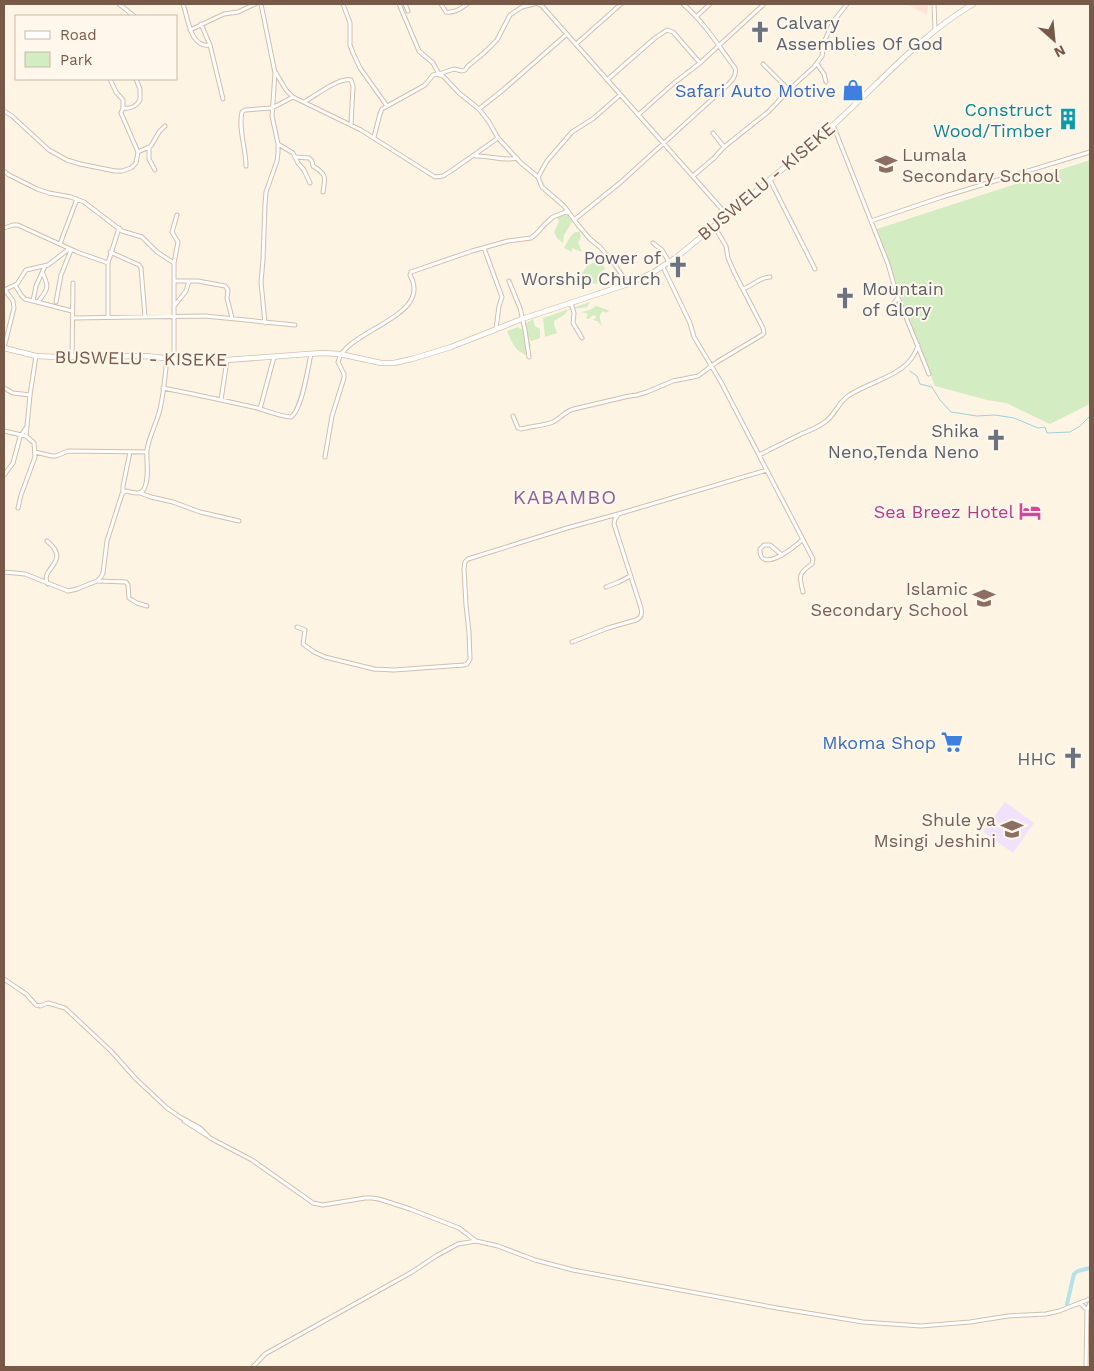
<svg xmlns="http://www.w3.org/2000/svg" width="1094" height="1371" font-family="'Work Sans',sans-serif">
<rect width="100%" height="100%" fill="#fef4e4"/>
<path fill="#ffe3d7" d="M907 4H928L927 15Z"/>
<path fill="#f1e1fa" d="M1005 802 1034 823 1013 853 983 832Z"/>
<path fill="#d3ecc1" d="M1090 160V404L1050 424 1006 403 987 400 935 386 900 295 877 229Z
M566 213 572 222 564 235 563 243 557 238 554 232 559 222 557 217Z
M575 232H580L581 238 578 242 582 252 572 248V252L564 248 570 237Z
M600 259 605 269 601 272 597 284 588 283 578 279 587 266Z
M590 302 587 307 568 310 564 315 554 321V325L557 333 545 337 543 318Z
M596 306 608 310 609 311 606 313 603 311C598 315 600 321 602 326L597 321 592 320 596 318 595 315 592 316 589 319H587L586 318 588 314 581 312 590 310Z
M533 319 535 326 540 329V338L532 341 529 340 525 327 520 324H525Z
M518 327 520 329 523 328 531 345 528 356C514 350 513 344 507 331Z"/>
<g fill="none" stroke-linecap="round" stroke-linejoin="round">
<path stroke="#9cd1db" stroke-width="1" d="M910 371 917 376 920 384 932 387 940 400 951 412 977 416 995 415 1014 418 1038 428 1045 427 1047 433 1070 432 1080 426 1090 416"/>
<path stroke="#b7e1e9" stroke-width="4" d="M1067 1304 1074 1274 1078 1271 1090 1268"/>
<g stroke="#d2bdac" stroke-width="5">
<path id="street" d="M119 4 134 16
M183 4C188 17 190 49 210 45
M261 4 275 73 272 116 278 144V153L277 161 266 192 265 204 263 260 261 282 265 323
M343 4 350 23V45L353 53 360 68 387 106
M399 4 419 51 433 63 439 74
M405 4 408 11
M441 4 446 12C455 13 460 9 467 4
M538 4 542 6 727 215
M934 4 935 29
M697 16 710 4
M201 24 210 45 223 99
M190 30 224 14 238 12 255 4
M576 44 621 4
M763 64 789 90
M817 64 824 74 826 82
M276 73 286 90 293 97 361 130 435 177 443 176 451 171 498 138
M439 74 454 69 462 71 465 70 468 66 484 53 497 40 510 15 522 7 534 4
M607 80 655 38 667 30 673 32 700 63
M304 102C317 95 337 78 351 80L353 86 351 125
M123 108C131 109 136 107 140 100V89L136 79
M479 109 503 90 567 34
M4 111 12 116 49 150 67 160 80 164 115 171H122L131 168 136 163 138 152 121 113 123 108V100L116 92 110 79
M638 115 674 83 700 63 764 4
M833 125 888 264 897 295 929 374
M713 133 724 147
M374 137 380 114 382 109 418 89 425 85 433 75 436 74 443 76 459 93 479 109 489 122 498 138 521 163 538 177 542 187 564 206 578 225 590 239 600 247 615 265 628 284
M278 144 293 153 298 163 304 170 310 183
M149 148V159L155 170
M138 152 151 146 159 132 165 126
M476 156C490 155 502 162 517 158
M296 157 309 158 312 161 313 166C326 174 326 176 323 192
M246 166C246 148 238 129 242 112L245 110 272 108 293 97
M4 171 9 175 37 189 49 193 71 197 84 202 122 231 142 237 157 252 174 263
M693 176 714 158 724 147 768 112 794 85 814 67 822 56 825 40 833 22 847 4
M538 177 547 161 572 132 594 118 620 95
M770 180 815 269
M574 220 621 182 721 91C727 85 738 78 735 68 718 45 704 22 683 4
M871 221 942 197 1090 152
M4 228 13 225H18L77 252 108 263
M653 243 662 250 669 262
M60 244 77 199
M484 248 502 297 499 306 496 329
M110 252 139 265 141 268 145 317
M663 267 690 323 694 337 721 382 813 559 812 564C798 573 799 577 803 592
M174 281H198L225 286 228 290 227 298 232 318
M509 281 520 308 525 330 529 357
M15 285 21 295 25 299 72 311
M743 289C753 286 759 277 770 277
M4 290 17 284 26 270 48 265 69 249
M33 301 36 286 45 266
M38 302C47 290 50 288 43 274
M56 302 61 275 71 250
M571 303 574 313 573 323 582 338
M175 305 186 291 189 281
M890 312 893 304 898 298
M108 317V263L119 228
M72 318 205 316 295 325
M4 348 14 308 13 301 5 290
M72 357 73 283
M174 359V263L178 242 172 232 177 215
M4 388 13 393 30 395
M163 388C194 394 226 401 257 408 268 411 279 416 291 417 302 410 308 367 311 354
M221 400 227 360
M260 409 274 357
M513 416 518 428 521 429C531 426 543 426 553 422 561 418 565 411 574 409L629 396 637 395 647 392 673 381 698 376 717 362 762 335 764 333 763 328 734 272 728 258 726 246 714 226
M4 431 26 436 34 443 35 457 21 495 18 508
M26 436 30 395 36 356
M35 452 52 456H56L68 451 147 452
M759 455C773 448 787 441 801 434 809 431 818 427 825 422 835 415 838 403 848 396 871 380 910 376 918 345
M325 457 332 416 344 378V374L338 362C345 329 434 318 410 275L411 272 472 251 508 241 531 238 536 234 545 224 553 217 568 211
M4 475 13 463 20 437 26 428
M123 492V486L130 452
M140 493 151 497 173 502 200 512 239 521
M47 541C73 562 38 569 48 584
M782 555 770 545H764L760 549C759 575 795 547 802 540
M4 572 25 574 68 591 77 589 97 581 101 577 103 573 107 541 122 494 126 491C132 492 140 496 144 489 150 478 146 461 147 450 149 436 157 423 160 409 164 393 165 375 167 359
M98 581 126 582 128 585 129 598 137 603 147 606
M606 587 619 582 630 576
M297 627 305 630 303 644 314 652 325 657 374 669 394 670 464 665 467 664 470 659 469 632 466 605 464 569 465 562 468 559 567 528 618 514 767 470
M572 642 608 628 636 620C642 617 642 614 641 608L614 524 615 519 618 515
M4 979 26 994 36 1005 40 1006 48 1003 65 1008 111 1051 136 1079 167 1108 180 1117 200 1128 210 1138 252 1160 313 1203 323 1205 365 1198H372L379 1199 410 1209 459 1228 476 1241
M184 1121 206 1135
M1080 1303 1087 1310
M253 1367 265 1354 412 1272 436 1256 458 1244 476 1241 498 1246 535 1260 573 1270 777 1308 863 1322 921 1326 970 1322 1008 1316 1046 1314 1059 1311 1090 1299
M1086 1367 1087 1310 1090 1303"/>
</g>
<g stroke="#d5bda9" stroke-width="6">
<path id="secondary" d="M4 348 36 356 57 357 146 356 200 362 322 353 340 354 381 363H394L412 359 451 347 522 319 628 284 654 272 678 256C730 213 782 171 832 126 879 84 918 37 973 4"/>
</g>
<use href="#street" stroke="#fff" stroke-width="3"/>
<use href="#secondary" stroke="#fff" stroke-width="4.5"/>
</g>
<defs>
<g id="church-bare" transform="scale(1.725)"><path d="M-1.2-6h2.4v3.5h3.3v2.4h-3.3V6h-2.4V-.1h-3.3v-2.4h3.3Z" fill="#6b7280" stroke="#fff7ec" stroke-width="2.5" paint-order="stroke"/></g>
<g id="shop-bare" transform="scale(1.725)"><path d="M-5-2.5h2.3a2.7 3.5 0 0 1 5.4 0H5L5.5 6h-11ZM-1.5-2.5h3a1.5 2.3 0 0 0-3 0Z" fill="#3f7fe0" stroke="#fff7ec" stroke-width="2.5" paint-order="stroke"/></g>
<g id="building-bare" transform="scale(1.725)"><path d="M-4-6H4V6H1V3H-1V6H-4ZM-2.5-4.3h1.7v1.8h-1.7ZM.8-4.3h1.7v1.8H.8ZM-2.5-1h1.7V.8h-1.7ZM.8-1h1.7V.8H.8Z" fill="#0f9aa8" stroke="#fff7ec" stroke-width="2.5" paint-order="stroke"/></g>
<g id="school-bare" transform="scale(1.725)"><path d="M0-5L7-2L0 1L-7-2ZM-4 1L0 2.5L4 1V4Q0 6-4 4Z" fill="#8d6e63" stroke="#fff7ec" stroke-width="2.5" paint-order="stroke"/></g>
<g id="hotel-bare" transform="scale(1.725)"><path d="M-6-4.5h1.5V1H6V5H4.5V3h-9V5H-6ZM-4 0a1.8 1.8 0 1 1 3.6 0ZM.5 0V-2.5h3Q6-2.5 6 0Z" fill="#d1479c" stroke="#fff7ec" stroke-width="2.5" paint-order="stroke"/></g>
<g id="supermarket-bare" transform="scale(1.725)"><path d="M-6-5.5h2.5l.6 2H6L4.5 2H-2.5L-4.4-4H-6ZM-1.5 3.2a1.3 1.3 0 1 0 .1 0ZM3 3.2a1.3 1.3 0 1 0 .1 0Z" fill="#3f7fe0" stroke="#fff7ec" stroke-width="2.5" paint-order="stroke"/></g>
</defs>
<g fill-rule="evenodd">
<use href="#church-bare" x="760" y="32"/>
<use href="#shop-bare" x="853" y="90"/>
<use href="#building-bare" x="1068" y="119"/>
<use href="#school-bare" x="886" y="164"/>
<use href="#church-bare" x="678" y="267"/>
<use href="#church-bare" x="845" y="298"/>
<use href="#church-bare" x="996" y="440"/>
<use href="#hotel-bare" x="1030" y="511"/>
<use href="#school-bare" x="984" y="598"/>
<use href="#supermarket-bare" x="952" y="742"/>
<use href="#church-bare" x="1073" y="758"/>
<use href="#school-bare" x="1012" y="829"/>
</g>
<g text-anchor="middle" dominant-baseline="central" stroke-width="4" stroke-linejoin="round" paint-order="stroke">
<g font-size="18" fill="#5b616d" stroke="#fff7ec" text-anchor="end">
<text x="776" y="22" text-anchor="start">Calvary<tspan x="776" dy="21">Assemblies Of God</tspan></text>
<text x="661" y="257">Power of<tspan x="661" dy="21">Worship Church</tspan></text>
<text x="862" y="288" text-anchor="start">Mountain<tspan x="862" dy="21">of Glory</tspan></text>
<text x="979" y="430">Shika<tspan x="979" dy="21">Neno,Tenda Neno</tspan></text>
<text x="1056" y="758">HHC</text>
</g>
<g font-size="18" fill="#366cbe" stroke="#fff7ec" text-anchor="end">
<text x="836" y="90">Safari Auto Motive</text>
<text x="936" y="742">Mkoma Shop</text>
</g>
<g font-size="18" fill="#0d838f" stroke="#fff7ec" text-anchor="end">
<text x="1052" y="109">Construct<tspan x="1052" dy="21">Wood/Timber</tspan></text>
</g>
<g font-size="18" fill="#785e54" stroke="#fff7ec" text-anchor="end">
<text x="902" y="154" text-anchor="start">Lumala<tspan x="902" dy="21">Secondary School</tspan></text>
<text x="968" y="588">Islamic<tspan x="968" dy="21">Secondary School</tspan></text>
<text x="996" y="819">Shule ya<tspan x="996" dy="21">Msingi Jeshini</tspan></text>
</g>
<g font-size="18" fill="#785948" stroke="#fff7ec">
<text transform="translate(766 181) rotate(-40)">BUSWELU - KISEKE</text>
<text transform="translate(141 358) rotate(1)">BUSWELU - KISEKE</text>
</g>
<g font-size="18" fill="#b23c85" stroke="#fff7ec" text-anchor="end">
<text x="1014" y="511">Sea Breez Hotel</text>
</g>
<g font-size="20" letter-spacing="1" fill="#89639c" stroke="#fff7ec">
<text x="565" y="497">KABAMBO</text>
</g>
</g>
<rect width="1094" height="1371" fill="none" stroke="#785948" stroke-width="10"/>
<rect x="15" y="15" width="162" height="65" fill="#fff7ec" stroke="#c9b8aa"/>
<rect x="25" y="31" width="25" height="8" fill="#ffffff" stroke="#c9b8aa"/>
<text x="60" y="40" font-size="15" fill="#785948">Road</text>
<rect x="25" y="52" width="25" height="15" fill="#d3ecc1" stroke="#c9b8aa"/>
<text x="60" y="65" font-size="15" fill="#785948">Park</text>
<g transform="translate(1054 40) rotate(153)" stroke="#fff7ec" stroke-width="4" paint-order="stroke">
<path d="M0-4L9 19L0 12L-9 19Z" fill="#785948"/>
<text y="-8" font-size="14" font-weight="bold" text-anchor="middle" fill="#785948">N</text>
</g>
</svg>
